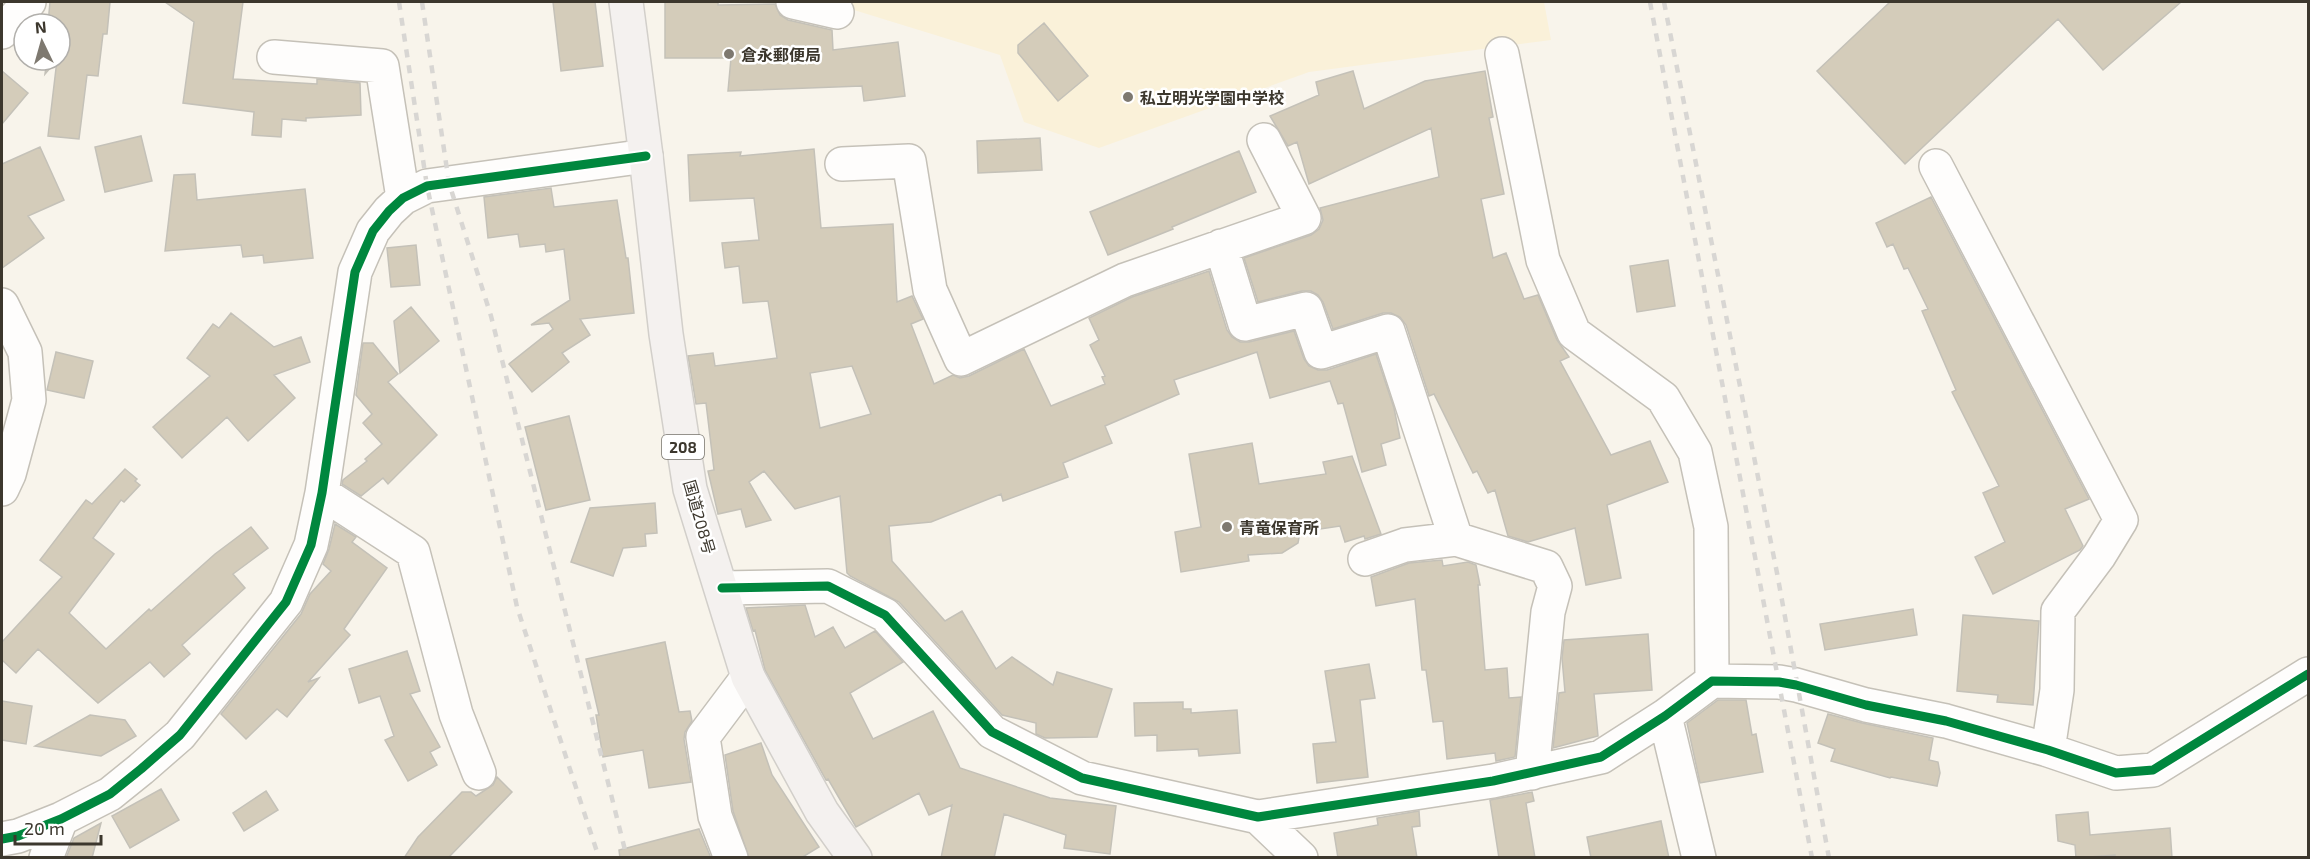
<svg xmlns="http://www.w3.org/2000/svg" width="2310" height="859" font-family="'Exo 2','Noto Sans JP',sans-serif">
<rect width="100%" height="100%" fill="#f8f4eb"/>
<path fill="#faf1d9" d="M828 2H1544L1551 40 1309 72 1099 148 1024 122 1000 55Z"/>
<path fill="#d4ccba" stroke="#c4c1b8" stroke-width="1.5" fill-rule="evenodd" d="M50 2H110L107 34H103L98 76 87 75 79 139 48 136 57 60 45 74 47 60H60V24H48Z
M165 2H243L233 79 317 84V79L360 83 361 115 306 118V121L282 119 281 137 252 135 254 112 183 103 194 22Z
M553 2H595L603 66 561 71Z
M665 2H718V5L775 4 780 15 788 20 832 30 833 50 898 42 905 96 864 101 862 86 728 91 731 58H665Z
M1890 2H2181L2103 70 2058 19 1905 164 1817 71Z
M1044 23 1088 76 1058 101 1018 53V45Z
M2 71 28 93 2 124Z
M1353 71 1364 109 1425 81 1485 71 1493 117 1489 118 1504 194 1481 199 1493 258 1506 253 1524 299 1538 295 1557 340 1569 357 1560 361 1611 455 1650 441 1668 482 1607 505 1621 578 1586 585 1575 528 1528 542 1508 536 1495 490 1488 493 1477 471 1473 473 1434 394 1429 396 1406 325 1400 317 1391 313H1383L1333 329 1323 302 1318 295 1311 291H1302L1258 302 1244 258 1311 235 1319 229 1323 220 1320 208 1439 177 1431 128 1309 184 1297 142 1288 146 1270 116 1319 95 1316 82Z
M141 136 152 181 105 192 95 147Z
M1040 138 1042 170 978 173 977 141Z
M40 147 64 200 28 216 44 238 2 268V164Z
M814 149 821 228 893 224 897 302 912 296 923 319 911 324 934 384 953 375 960 378 969 376 1024 349 1051 406 1105 384 1102 377 1105 376 1090 345 1099 340 1089 318 1132 297 1209 271 1227 330 1232 337 1240 342H1249L1294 331 1304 359 1309 366 1318 370H1327L1376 354 1394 408 1400 438 1381 444 1386 465 1362 472 1343 403 1338 404 1330 381 1270 398 1257 352 1174 380 1179 394 1105 426 1112 443 1063 463 1068 477 1003 501 1001 494 931 522 889 526 892 561 945 621 962 611 996 669 1012 657 1053 685 1057 672 1112 689 1097 737 1045 738 1036 734V723L1002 715 899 602 850 576 847 573 840 496 795 509 764 471 749 482 771 520 746 527 741 509 718 514 708 471 714 470 706 403 696 404 688 356 713 353 715 366 777 358 768 301 743 303 739 266 725 268 722 243 759 240 754 198 690 201 688 155 741 152 740 156ZM852 366 871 414 820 428 810 373Z
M1239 151 1256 192 1172 227 1173 229 1108 255 1090 212Z
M195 174 197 200 305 189 313 258 264 263 263 255 243 257 241 245 165 251 174 175Z
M551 188 554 207 617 200 626 258H628L634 313 580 319 590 335 562 353 569 362 532 392 509 364 553 329 549 323 531 325 570 300 564 249 546 252 545 244 520 247 518 234 488 238 484 197Z
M1931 197 2089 499 2065 509 2083 546 2080 550 1993 594 1975 557 2005 542 1983 493 1999 486 1952 392 1956 390 1922 311 1928 309 1908 268 1904 269 1893 244 1887 247 1876 223Z
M416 245 420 285 391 287 387 248Z
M1668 260 1675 306 1637 312 1630 266Z
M411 307 439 341 400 373 394 321Z
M231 313 274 347 301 337 310 362 274 375 295 398 248 441 227 417 182 458 153 427 210 376 187 358 213 324 219 328Z
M363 343H373L398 374 388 382 437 435 388 484 383 478 361 496 342 484 343 480 367 461 365 459 382 444 363 423 372 414 356 395Z
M56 352 93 361 84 398 47 390Z
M569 416 590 500 546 510 525 427Z
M1252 443 1259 484 1326 474 1323 462 1352 456 1381 534 1365 539 1364 536 1345 542 1340 526 1300 532 1298 543 1282 553 1248 555 1249 561 1181 572 1175 532 1201 527 1189 454Z
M125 469 137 479 135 481 140 485 124 502 121 500 93 538 114 554 69 613 106 649 149 609 151 611 215 554 251 527 268 548 233 574 245 588 182 645 190 654 164 677 150 662 98 703 38 649 16 673 2 660V642L62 577 40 560 86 500 92 504Z
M655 503 657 533 645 534 646 546 623 548 613 576 571 562 590 508Z
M335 524 356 537 352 542 387 568 344 629 350 635 308 682 319 678 287 717 277 709 246 739 221 714 301 614 310 594 331 571 323 564 329 549Z
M1442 560 1443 566 1468 562 1476 565 1480 585H1478L1485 670 1507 668 1509 698 1521 697 1515 757 1496 761 1495 753 1447 759 1443 721 1433 722 1426 670H1422L1415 599 1376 606 1371 577 1409 563Z
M805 605 815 637 833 627 845 648 875 631 903 662 850 693 873 739 933 711 960 768 1050 798 1116 806 1110 854 1064 848 1066 835 1004 814 994 858H941L952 805 929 815 919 793 856 827 828 779 826 780 765 670 755 630 753 631 746 608Z
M1913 609 1917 635 1825 650 1820 624Z
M1963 615 2039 621 2033 705 1997 702 1998 695 1957 691Z
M1648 634 1652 690 1594 694 1598 736 1553 748 1559 693 1565 692 1562 658 1564 640Z
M665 642 679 712 690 711 692 721 685 732 684 739 691 782 649 788 643 750 603 757 596 715H599L586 659Z
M407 651 420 691 410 694 440 747 430 752 437 765 408 781 385 740 394 736 380 696 359 703 349 669Z
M1369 664 1375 698 1360 700 1368 777 1317 783 1313 744 1336 742 1325 671Z
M1718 700H1746L1752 735 1756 734 1763 772 1700 783 1687 723Z
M2 701 32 706 26 744 2 740Z
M1183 702V709H1191V713L1237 710 1240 753 1199 756 1198 749 1157 751V735L1135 736 1134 703Z
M1828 714 1862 723 1933 738 1929 760 1938 762 1940 773 1937 786 1891 777 1890 778 1831 761 1835 749 1818 743Z
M90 715 125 720 136 736 101 756 35 746Z
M761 743 772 775 819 847 801 858H749L733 811 725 755Z
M497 777 512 792 448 858H404L418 837 462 792H471L476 796 493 785Z
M161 789 179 820 130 848 112 816Z
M266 791 278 810 244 831 233 813Z
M1532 792 1534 801 1526 803 1535 858H1499L1490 800Z
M1419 811 1420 826 1412 827 1417 858H1338L1334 833 1378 825 1377 818Z
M2088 812 2090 835 2170 828 2172 858H2115V855L2076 858 2075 845 2058 841 2056 815Z
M1661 821 1669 858H1591L1587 837Z
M101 823 92 858H66L74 838Z
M699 829 711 858H620L619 850Z"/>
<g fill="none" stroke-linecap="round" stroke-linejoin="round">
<g stroke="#c5c1b8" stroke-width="36">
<path id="minor" d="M793 2 837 12
M2 32 29 2
M1502 54 1543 260 1574 333 1663 398 1695 452 1711 527 1712 681
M274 57 382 66 403 198
M842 164 909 161 930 290 961 359 1125 280 1304 218 1264 140
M1936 166 2121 520 2099 556 2058 611 2057 690 2048 750
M1221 246 1245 324 1306 309 1321 352 1388 331 1456 539
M2 305 25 352 29 400 9 474 2 489
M322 493 413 552 456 714 479 773
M1365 559 1405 545 1456 539 1546 567 1555 586 1548 612 1532 773
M722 588 828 586 885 615 992 732 1082 778 1258 817 1493 781 1601 757 1665 716 1712 681 1779 682 1796 685 1866 705 1946 721 2048 750 2116 773 2153 770 2308 674
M1665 716 1699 858
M1258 817 1301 858
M2 839 18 836 61 819 110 794 141 769 180 735 286 602 311 545 322 493 355 272 373 231 389 211 403 198 427 186 646 156
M46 858 61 819
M731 858 715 816 703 737 748 677"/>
</g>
<g stroke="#d2cfca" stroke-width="36">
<path id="highway" d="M626 2 646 156 666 334 690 489 748 677 822 812 855 858"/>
</g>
<use href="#minor" stroke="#fefdfc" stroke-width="33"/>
<use href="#highway" stroke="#f4f1ef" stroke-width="33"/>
<path stroke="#d8d6d3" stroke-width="4.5" stroke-dasharray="8 8" stroke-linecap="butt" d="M399 2 427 186 517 607 599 858
M422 2 449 183 491 316 627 858
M1650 2 1812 858
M1664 2 1777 573 1829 858"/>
<g stroke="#fff" stroke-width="13">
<path id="cycleway" d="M722 588 828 586 885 615 992 732 1082 778 1258 817 1493 781 1601 757 1665 716 1712 681 1779 682 1796 685 1866 705 1946 721 2048 750 2116 773 2153 770 2308 674
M2 839 18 836 61 819 110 794 141 769 180 735 286 602 311 545 322 493 355 272 373 231 389 211 403 198 427 186 646 156"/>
</g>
<use href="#cycleway" stroke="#00873e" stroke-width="9"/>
</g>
<g fill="#7e7970" stroke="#fff" stroke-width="2">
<circle cx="729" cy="54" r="6"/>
<circle cx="1128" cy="97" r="6"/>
<circle cx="1227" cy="527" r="6"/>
</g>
<g text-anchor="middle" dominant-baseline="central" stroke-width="5" stroke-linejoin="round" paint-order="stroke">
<rect fill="#fff" stroke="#76736c" stroke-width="1.5" x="662" y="435" width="42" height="24" rx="4.5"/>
<g font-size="15" font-weight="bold" fill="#3c372d">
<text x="683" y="447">208</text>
</g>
<g font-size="16" font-weight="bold" fill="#3c372d" stroke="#fff" text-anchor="start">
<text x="741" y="54">倉永郵便局</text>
<text x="1140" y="97">私立明光学園中学校</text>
<text x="1239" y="527">青竜保育所</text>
</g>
<g font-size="16" fill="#3c372d" stroke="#fff">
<text transform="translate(700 517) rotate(74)">国道208号</text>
</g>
</g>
<rect width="2310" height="859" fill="none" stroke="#3c372d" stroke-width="6"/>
<g transform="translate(42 42) rotate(355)"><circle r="28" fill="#ffffff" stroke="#b1afab" stroke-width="1.5"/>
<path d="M0-4.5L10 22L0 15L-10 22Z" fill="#7e7970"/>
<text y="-9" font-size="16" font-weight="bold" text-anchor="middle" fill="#3c372d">N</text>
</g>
<path d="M15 835v9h86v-9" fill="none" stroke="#3c372d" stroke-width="3"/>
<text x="24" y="835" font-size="18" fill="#3c372d" stroke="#ffffff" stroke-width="4.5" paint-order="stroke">20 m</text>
</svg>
